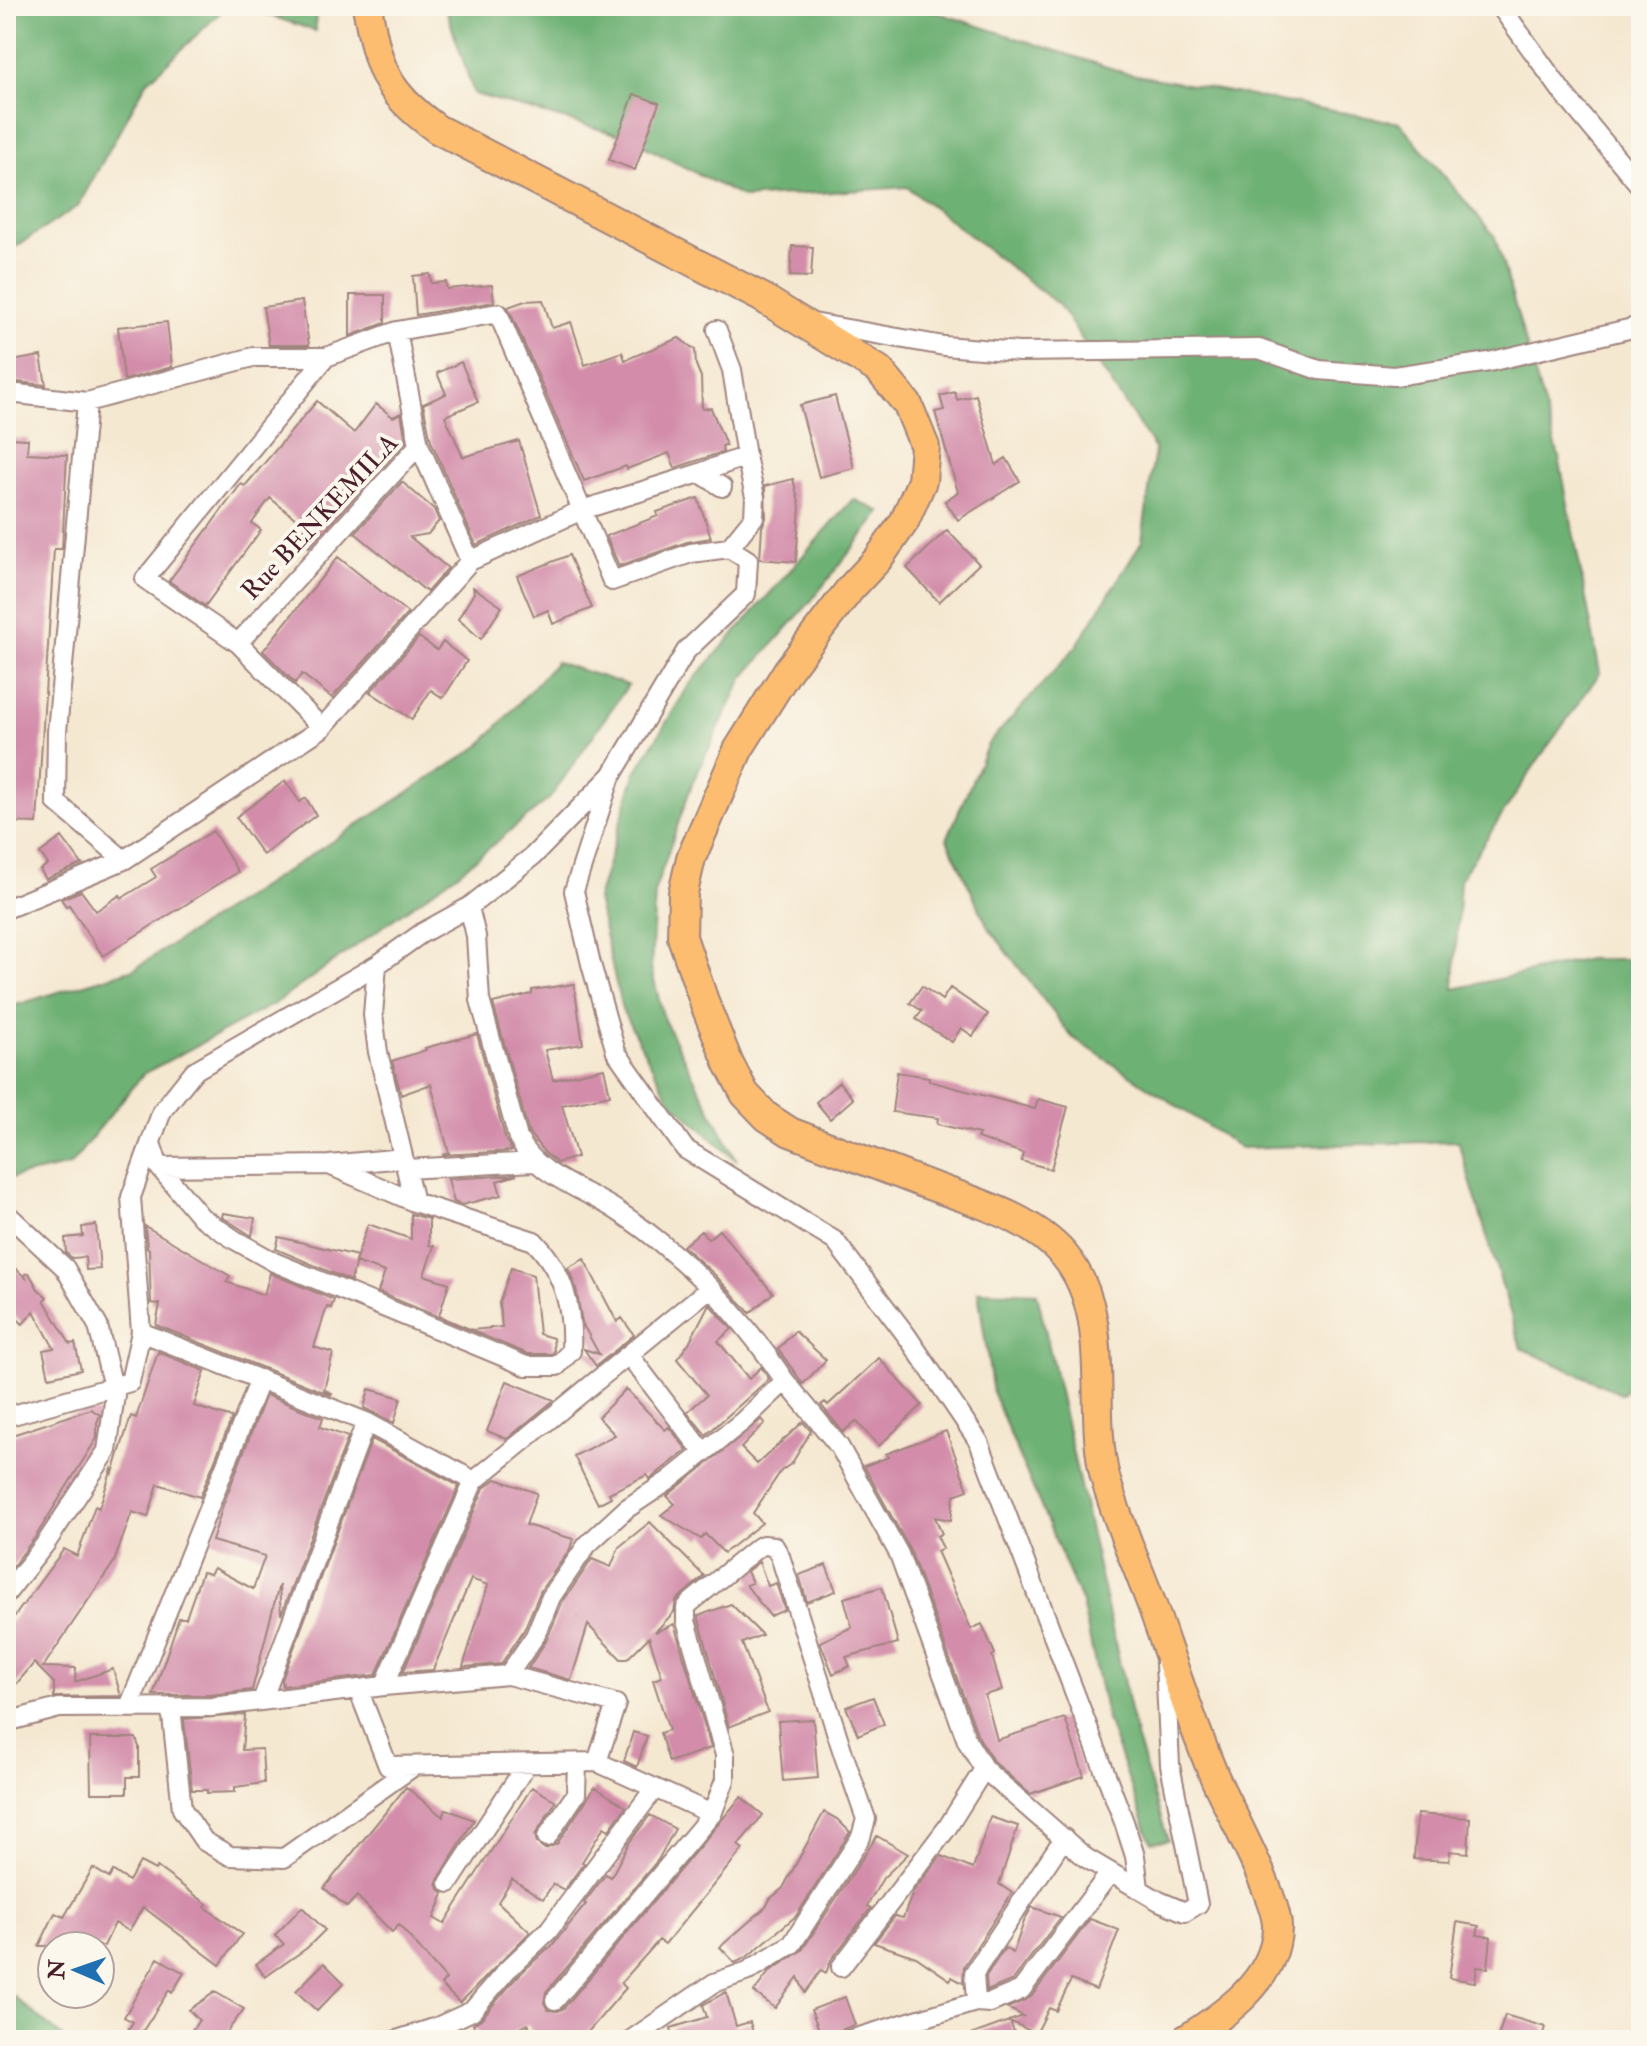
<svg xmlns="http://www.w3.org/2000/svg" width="1647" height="2046" font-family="'IM FELL Double Pica',serif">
<rect width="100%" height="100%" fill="#fbf7ec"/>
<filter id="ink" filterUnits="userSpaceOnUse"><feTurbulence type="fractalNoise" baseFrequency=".0125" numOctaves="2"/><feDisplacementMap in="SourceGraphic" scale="16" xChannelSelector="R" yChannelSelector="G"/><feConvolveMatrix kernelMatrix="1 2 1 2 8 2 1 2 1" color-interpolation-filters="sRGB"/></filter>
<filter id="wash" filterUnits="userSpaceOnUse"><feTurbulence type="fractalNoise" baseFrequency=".006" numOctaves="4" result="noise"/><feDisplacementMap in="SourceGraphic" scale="32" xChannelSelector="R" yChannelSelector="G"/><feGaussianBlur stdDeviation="1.8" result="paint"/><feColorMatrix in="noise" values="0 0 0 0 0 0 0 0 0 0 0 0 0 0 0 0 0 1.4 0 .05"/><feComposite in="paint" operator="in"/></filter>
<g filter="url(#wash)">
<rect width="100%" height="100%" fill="#f5e8d1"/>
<path fill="#6eb174" stroke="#5c6850" stroke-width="2" d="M6 6H227L146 83 78 206 6 253Z
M241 6H315L316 31Z
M445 6H917L1126 73 1400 123 1495 237 1559 457 1600 673 1536 763 1460 879 1454 989 1588 959H1641V1375L1622 1394 1521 1348 1458 1141 1241 1148 1072 1037 988 927 947 839 988 744 1076 647 1142 541 1155 449 1059 305 907 187 744 198 627 137 474 94Z
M853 499 881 512 811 601 743 678 693 781 655 890 651 968 664 1020 737 1161 670 1100 622 1010 597 899 635 774 689 685Z
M556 662 628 685 550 798 461 871 276 1003 143 1074 70 1165 6 1179V1008L134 969 480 746Z
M978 1291 1037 1293 1136 1737 1168 1840 1151 1842 1107 1720 1082 1603 993 1394Z
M6 1990 66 2040H6Z"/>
<g id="blocks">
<path fill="#d38daa" d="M634 94 659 103 635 170 609 160Z
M792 246 813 247 811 277 790 276Z
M430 274 431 283 446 282 447 289 492 285 494 302 416 315 413 276Z
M350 295H385V323L350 336Z
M543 300 552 328 571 322 585 365 622 352 625 360 679 338 695 350 696 365 701 377 702 409 711 408 726 445 722 446 723 452 675 468 669 453 627 469 626 466 584 481 508 307 525 301Z
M302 301 309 345H269L263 307Z
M167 322 172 367 124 380 118 327Z
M41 356 46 385 6 381V362Z
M461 362 478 402 445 416 463 457 519 441 541 515 476 545 431 441 423 404 446 394 437 373Z
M955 392 957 400 976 395 996 465 1006 458 1020 481 958 520 945 501 958 492 935 412 944 410 940 396Z
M835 396 854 468 819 477 800 405Z
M317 401 354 433 376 404 393 417 401 413 406 441 309 547 297 538 306 527 270 498 252 523 261 530 205 606 169 581 241 484 245 486Z
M6 438 28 439 27 453 67 455 62 549H54L37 823 6 822V693L12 584 6 583Z
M793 479 800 506 796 562 760 559 762 527 766 518 765 486Z
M402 482 434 509 439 521 428 534 410 537 448 568 427 592 355 533Z
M698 498 711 538 687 542 619 566 606 536 658 516 657 512Z
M947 530 979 564 939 602 907 568Z
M569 555 592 608 553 624 548 610 534 616 517 576Z
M338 557 408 613 332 698 302 674 295 683 263 651Z
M473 587 502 607 481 639 458 619 474 593Z
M419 637 437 650 443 642 467 661 443 698 431 690 412 719 370 692Z
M285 781 300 802 306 798 316 815 263 855 236 817Z
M213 831 238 872 103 956 69 905 66 906 61 899 81 891 96 911 120 895 122 898 156 877 151 869Z
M62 837 82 864 46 879 40 870 48 864 40 853Z
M574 984 583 1044 545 1050 553 1080 604 1068 610 1095 562 1105 577 1157 557 1163 545 1153 529 1133 493 1003 532 994V990Z
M922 986 942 1000 950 988 988 1014 973 1036 961 1028 952 1042 916 1019 922 1011 910 1003Z
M477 1034 506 1141 512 1151 442 1155 449 1153 431 1084 401 1095 392 1061 426 1050 425 1048Z
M897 1072 929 1077V1081L1035 1109 1038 1099 1068 1107 1051 1169 1021 1161 1023 1153 977 1138 979 1134 937 1124 938 1118 892 1112Z
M839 1082 853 1099 830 1119 816 1102Z
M517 1175 497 1181 501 1195 462 1205 454 1202 448 1179Z
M223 1213 255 1218 252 1236 222 1217Z
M411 1214 429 1219V1245L434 1246 424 1275 449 1283 439 1316 472 1330 502 1327 499 1303 511 1268 533 1275 539 1334 553 1338 554 1351 552 1354H528L378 1292 385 1272 355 1262 368 1224 411 1239Z
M96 1225 100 1269 86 1270 85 1257 72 1258 66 1253 65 1238 83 1236 82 1227Z
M145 1226 230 1276 226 1282 264 1295 270 1273 334 1300 331 1308 327 1307 314 1347 333 1353 324 1390 332 1393 331 1395 156 1325 160 1304 151 1303 149 1249 147 1247Z
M719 1230 773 1293 750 1313 715 1275 683 1246 701 1231 708 1239Z
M279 1237 357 1256 351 1281 276 1249Z
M584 1259 617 1322 622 1318 634 1335 596 1366 584 1349 599 1354 582 1323 576 1288 568 1268Z
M6 1260 26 1278 25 1274 29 1273 38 1289 47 1297 44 1300 70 1344 75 1343 81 1370 49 1377 43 1350 54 1348 34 1311 23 1324 6 1309Z
M709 1304 732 1329 718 1341 749 1379 761 1367 769 1379 706 1435 687 1412 707 1395 677 1359 689 1343Z
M795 1331 826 1360 803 1384 778 1349Z
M158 1352 205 1371 194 1406 232 1418 200 1497 158 1484 148 1517 132 1512 114 1562 43 1667 76 1668 75 1682 113 1669 121 1696 54 1697V1683L34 1663 6 1696V1628L64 1549 77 1556 95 1506 99 1508 112 1469 113 1473 131 1416 136 1418Z
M879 1358 922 1405 879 1446 856 1421 843 1432 821 1405 825 1402 828 1405Z
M507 1381 554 1400 507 1439 487 1431Z
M369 1389 401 1398 394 1423 364 1408Z
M626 1389 665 1430 669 1427 687 1450 650 1479 647 1475 609 1493 611 1497 598 1504 574 1456 615 1435 598 1417Z
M266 1395 323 1418 320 1427 348 1437 281 1615 279 1585 252 1690 211 1695H153L179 1618H186L202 1572 210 1574 214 1568 253 1589 265 1556 212 1541 223 1505Z
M91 1409 100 1415 97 1423V1438L36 1536 6 1575V1437Z
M762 1419 765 1423 741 1448 757 1464 803 1422 811 1431 792 1463 781 1471 753 1513 762 1523 724 1553 705 1534 701 1539 661 1515 675 1504 667 1496Z
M946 1431 968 1490 954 1495 951 1520 935 1517 942 1534 937 1536 943 1548 937 1551 971 1629 982 1624 995 1654 992 1656 1002 1690 985 1695 997 1740 1065 1718 1084 1776 1030 1794 993 1761 978 1736 910 1550 864 1466 889 1457 886 1454Z
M372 1439 459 1486 376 1675 283 1686 282 1680Z
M496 1479 537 1493 526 1525 573 1539 570 1549 541 1590 524 1630 501 1664 463 1667 488 1585 471 1579 433 1670 403 1672 484 1488Z
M650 1522 704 1576 681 1596 676 1601 674 1612 655 1632 674 1624 711 1748 669 1762 660 1733 669 1730 653 1680 662 1677 649 1637 627 1659H621L588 1625 571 1680 528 1668 546 1641 562 1603 592 1559 611 1567 619 1547Z
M759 1562 768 1586 776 1583 785 1610 770 1616 746 1585 752 1583 747 1571Z
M826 1565 836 1591 807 1602 799 1575Z
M882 1587 898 1643 846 1657 850 1666 833 1674 820 1642 852 1627 844 1598Z
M731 1604 762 1635 742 1643 768 1712 729 1727 698 1616Z
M873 1697 884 1724 858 1735 846 1707Z
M245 1715 242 1750 262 1749 264 1783 235 1787V1792L207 1793V1790H192L184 1719Z
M813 1719 818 1778 783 1781 778 1721Z
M633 1732 647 1736 637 1767 624 1761Z
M90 1738H136L139 1747V1777H127V1793H91Z
M406 1787 443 1817 446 1809 474 1820 437 1882 439 1889 444 1894 434 1918 444 1924 532 1787 556 1801 535 1835 537 1843 545 1849 557 1844 595 1787 626 1807 609 1830 604 1827 582 1862 584 1863 564 1890 553 1884 543 1899 512 1879 498 1902 530 1932 460 2003 441 1985 446 1979 399 1925 392 1932 357 1896 347 1907 324 1888Z
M741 1797 763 1815 738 1845 743 1849 665 1944 659 1940 621 1983 626 1988 581 2040H537L528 2024 498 2040H481L473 2024 481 2019 516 1978 548 1948 549 1949 586 1904 584 1903 606 1874 611 1877 629 1843 650 1815 675 1829 658 1860 546 1992 544 2003 548 2010 558 2011 564 2008Z
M824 1812 837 1819 850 1832 796 1916 747 1957 735 1963 720 1947 766 1907 770 1899 783 1888Z
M1417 1814 1470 1818 1468 1853 1450 1851 1449 1861 1414 1859Z
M990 1817 1018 1826 999 1884 1012 1893 964 1966 963 1983 952 1977 950 1980 916 1957 874 1943 895 1916 903 1918 913 1892 941 1856 973 1869Z
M877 1836 908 1854 883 1878 867 1906 871 1908 831 1960 826 1973 821 1970 805 1993 798 1977 775 2008 754 1992 769 1972 802 1950Z
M140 1862 155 1870 157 1867 207 1904 205 1907 242 1934 220 1965 143 1907 129 1931 115 1923 104 1946H39L55 1913 64 1917 93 1868 109 1878 113 1871 129 1881Z
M302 1907 325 1930 307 1948 265 1977 256 1964 284 1944 275 1935Z
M1032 1907 1061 1917 1013 1980 987 1991 986 1976 1005 1948 1013 1953 1025 1919Z
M1090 1919 1119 1930 1096 1990 1071 1980 1056 2011 1049 2008 1036 2034 1010 2021 1017 2040H963L962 2038 1023 2016 1008 2008 1031 1997Z
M1457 1922 1479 1926 1477 1935 1491 1937 1488 1968 1477 1967 1475 1982 1449 1978Z
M158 1958 184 1973 172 1993 169 1990 137 2040 126 2033 133 2022 124 2017Z
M324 1963 344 1983 317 2011 296 1991Z
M215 1992 244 2009 221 2040H185L199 2020 189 2010Z
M726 1992 736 2026 750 2022 755 2040H674L671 2028 707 2017 703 2005Z
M845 1997 855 2025 822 2037 811 2010Z
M1505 2015 1545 2027 1541 2040H1497Z"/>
</g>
</g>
<g filter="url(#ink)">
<use href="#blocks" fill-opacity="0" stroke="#a0847e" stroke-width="2"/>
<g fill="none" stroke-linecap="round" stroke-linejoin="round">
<g stroke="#a0847e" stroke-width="22">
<path id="minor" d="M1500 6 1563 93 1641 187
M813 323 944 346 1019 352 1259 349 1319 370 1394 376 1489 362 1641 326
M717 330 732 370 746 456 755 497 754 517 729 548
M397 331 419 445 470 561
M6 396 9 393 87 402 253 357H326
M87 402 57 732 56 802 124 860 322 728 470 561 582 510 700 473 722 487
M700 473 746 456
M238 643 419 445
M610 779 574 891 591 964 616 1052 685 1149 835 1241 907 1336 979 1442 1124 1822 1135 1856 1139 1888
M469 907 476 936 480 1000 518 1138C537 1176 582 1188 616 1210 636 1223 657 1239 675 1255 719 1292 753 1333 785 1381
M6 909 124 860
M377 965 373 1015 378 1052 414 1202
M151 1143 159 1167 201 1217 235 1240 274 1262 526 1366H557L571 1351C573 1308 564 1272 534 1241L414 1202 329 1165
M159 1167 329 1165 403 1158
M406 1169 534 1162
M6 1213 65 1268 98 1326 115 1395 107 1451 46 1543 6 1594
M141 1332 366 1422 474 1481
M629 1355 704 1453
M6 1417 130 1382 141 1332 131 1197 162 1111 194 1071 377 965 422 933 469 907 533 856 612 775 686 651 746 594 748 560 729 548 691 553 612 581 498 313 397 331 326 357 145 579 238 643 322 728
M508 1675 535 1636 551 1597 587 1545 626 1509 668 1481 743 1421 785 1381 839 1446 899 1554 967 1741 984 1769 1086 1858 1159 1901 1185 1912 1198 1904 1170 1765 1165 1663
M384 1686 474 1481 710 1288
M358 1689 388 1766 597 1762 712 1814
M262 1701 366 1422
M129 1707 260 1379
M171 1707 182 1809 204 1841 230 1856 284 1858 414 1766
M6 1722 59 1708 212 1707 384 1686 508 1675 616 1704 597 1762
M547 1837 576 1794 577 1763
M449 1883 527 1764
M841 1967 947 1828 984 1769
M555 2000 712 1814 725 1780V1755L686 1621V1608L690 1603 757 1548 763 1545 774 1546 780 1556 843 1753 866 1819 861 1837 792 1944 748 1971 714 1983 631 2040
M976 2002 974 1973 1064 1838
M397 2040 437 2027 472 2011 507 1970 548 1931 655 1788
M849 2040 976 2002 990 2003 1021 1990 1110 1873"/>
</g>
<g stroke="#a0847e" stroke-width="32">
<path id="primary" d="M367 6C379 70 383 89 437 129L761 297 879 370 908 405 925 447 922 481 904 522 878 559 850 589 788 670 738 750 691 858 683 893 682 937 706 1007 729 1064 745 1094 767 1117 790 1132C835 1149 880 1166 926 1184 972 1201 1030 1216 1064 1255 1115 1316 1087 1406 1105 1477 1117 1521 1137 1565 1153 1608 1173 1665 1191 1722 1215 1778 1229 1810 1278 1899 1277 1928 1276 1980 1224 2015 1185 2040"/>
</g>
<use href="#minor" stroke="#fff" stroke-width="18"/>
<use href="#primary" stroke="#fcbd6f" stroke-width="28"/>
</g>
</g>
<g text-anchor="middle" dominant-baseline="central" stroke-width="8" stroke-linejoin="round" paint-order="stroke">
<g font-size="26" fill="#4a1f2b" stroke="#fbf7ec">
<text transform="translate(320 517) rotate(-47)">Rue BENKEMILA</text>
</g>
</g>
<rect width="1647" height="2046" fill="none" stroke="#fbf7ec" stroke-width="32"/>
<g transform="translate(76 1970) rotate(272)"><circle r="38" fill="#fbf7ec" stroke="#b4a19f" stroke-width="2"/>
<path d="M0-6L14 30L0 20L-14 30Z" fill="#1f6fb2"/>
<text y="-12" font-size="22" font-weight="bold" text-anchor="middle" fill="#4a1f2b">N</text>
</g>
</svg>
